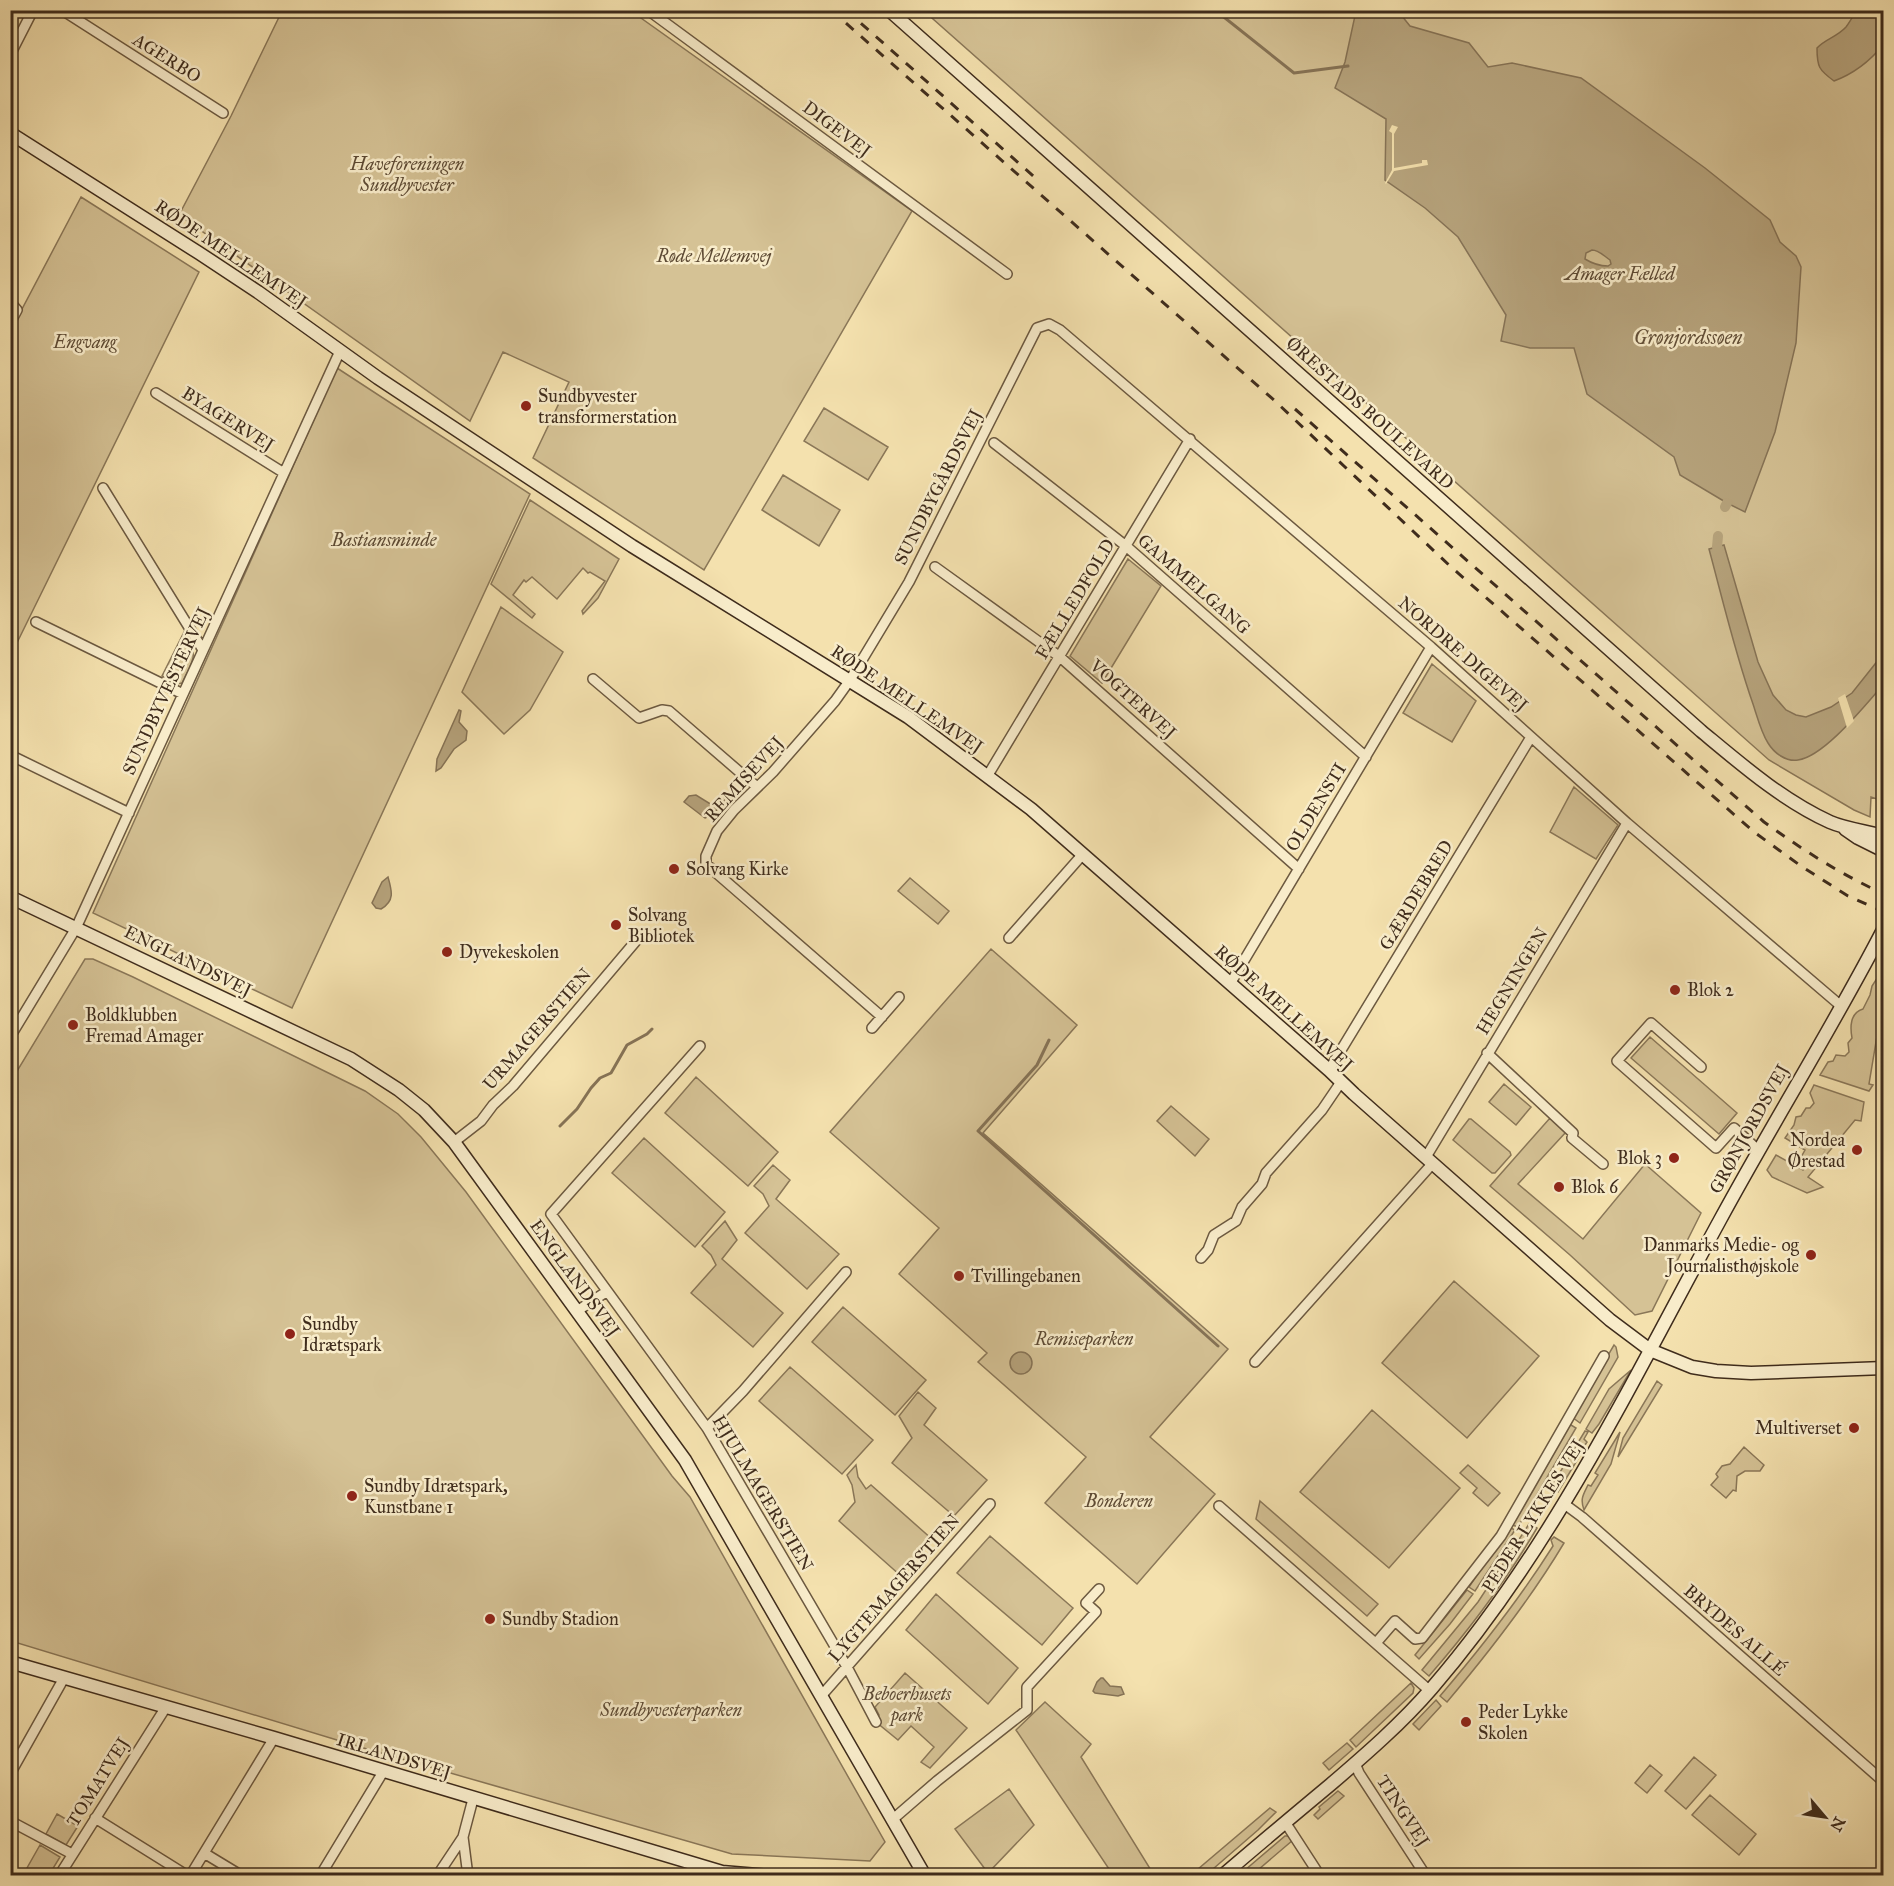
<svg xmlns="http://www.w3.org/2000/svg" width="1894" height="1886" font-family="'IM FELL Great Primer',serif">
<rect width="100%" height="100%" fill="#f4e1ae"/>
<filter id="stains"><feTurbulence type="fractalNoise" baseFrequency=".00333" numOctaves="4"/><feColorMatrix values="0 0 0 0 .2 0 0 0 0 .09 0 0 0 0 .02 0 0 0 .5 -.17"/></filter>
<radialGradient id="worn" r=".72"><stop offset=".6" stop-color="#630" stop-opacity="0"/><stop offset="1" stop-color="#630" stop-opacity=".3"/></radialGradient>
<path fill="#d5c295" stroke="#8a7758" stroke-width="1.5" d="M282 11H631L912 211 704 570 533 458 569 382 503 352 470 421 179 215 231 116Z
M924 11H1883V801L1871 797 1870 817 1854 810 1769 760Z
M81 197 199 272 11 655V330Z
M337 368 530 494 292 1008 93 913Z
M824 408 888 447 868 480 804 441Z
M783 475 840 510 819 546 762 510Z
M530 500 619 559 598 598 583 614 582 611 605 581 590 572 588 573 583 568 557 599 532 577 526 582 524 580 513 595 535 614 532 618 491 584Z
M1128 559 1161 586 1102 683 1070 656Z
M501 607 563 652 530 710 504 734 462 692Z
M184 632C199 657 194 658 182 683L177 684 162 676Z
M1432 664 1476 701 1452 742 1403 713Z
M1574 787 1618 825 1596 859 1550 832Z
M910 878 949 911 938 924 898 891Z
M991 949 1077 1025 983 1133 1228 1349 1150 1437 1215 1494 1137 1584 1045 1503 1086 1457 978 1362 987 1353 899 1274 939 1228 830 1132Z
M85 959H93L133 977 365 1091 398 1114 421 1137 466 1192 672 1476 690 1497 885 1842 870 1861 732 1854 360 1747 11 1641V1081Z
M1883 969V1000L1869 1084 1873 1085 1869 1091 1820 1075 1828 1062 1833 1061 1836 1055 1845 1056 1849 1052 1848 1043 1852 1038C1850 1027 1850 1013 1863 1009L1870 995 1872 986Z
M1650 1037 1737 1113 1719 1134 1631 1058Z
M696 1077 778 1152 748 1186 665 1113Z
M1504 1084 1531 1107 1516 1125 1489 1102Z
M1814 1085 1864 1102 1861 1121 1855 1120 1808 1177 1823 1187 1807 1193 1772 1177 1767 1170 1776 1155 1803 1170 1807 1164 1800 1159 1805 1150 1785 1138 1794 1125 1796 1117 1801 1116 1806 1108H1810L1814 1103 1810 1093Z
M1171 1106 1209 1139 1195 1156 1157 1121Z
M1550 1118 1566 1132 1518 1184 1583 1239 1645 1164 1701 1213 1652 1311 1635 1315 1570 1255 1490 1186Z
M1469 1119H1471L1510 1152 1511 1155 1495 1173H1492L1453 1140Z
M644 1138 725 1212 695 1247 612 1173Z
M773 1165 790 1180 776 1199 839 1254 807 1289 745 1233 769 1206 763 1194 754 1186Z
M725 1221 737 1240 722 1259 783 1313 753 1347 691 1293 716 1265 711 1255 702 1246Z
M1454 1281 1539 1356 1467 1438 1382 1363Z
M843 1307 926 1380 895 1415 812 1342Z
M1614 1345 1616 1347 1618 1357 1580 1423 1572 1417Z
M790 1367 873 1440 842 1474 759 1401Z
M1631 1370 1599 1424 1592 1433 1586 1429 1609 1389Z
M1657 1381 1662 1385 1618 1457 1623 1438Z
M918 1392 936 1408 924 1425 987 1480 954 1516 892 1463 912 1438 899 1416Z
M1372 1410 1460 1488 1389 1568 1300 1492Z
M1571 1425 1576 1428 1518 1527 1510 1524 1567 1426Z
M1585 1431 1588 1432 1584 1439 1587 1442 1581 1451 1582 1452 1558 1492 1551 1487Z
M1620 1432 1611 1464 1584 1510C1580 1499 1583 1495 1588 1485L1591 1486 1598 1475 1595 1473Z
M1744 1447 1764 1465 1760 1471H1745L1737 1476 1736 1491 1733 1490 1726 1498 1711 1485 1718 1477 1716 1474 1722 1466 1730 1464Z
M856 1465 858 1477 866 1489 871 1485 933 1540 901 1576 839 1521 855 1502 852 1485 847 1475Z
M1468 1465 1500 1493 1488 1506 1473 1493 1477 1488 1460 1473Z
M1260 1501 1378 1604 1367 1616 1256 1519Z
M1529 1524 1537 1528C1506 1581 1470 1629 1429 1676L1422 1670 1478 1602Z
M1509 1527 1515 1530 1475 1591 1469 1587Z
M990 1536 1073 1608 1042 1645 957 1573Z
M1554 1537 1564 1543C1530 1600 1490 1651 1447 1702L1440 1696C1481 1648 1519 1600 1553 1546L1551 1540Z
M1467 1590 1473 1594 1450 1624 1419 1659 1415 1655Z
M936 1594 1018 1668 988 1704 906 1630Z
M905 1673 967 1728 930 1768 921 1762 934 1747 911 1726 898 1740 876 1722 879 1715 875 1707Z
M1411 1683 1414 1688 1413 1693 1356 1747 1350 1740Z
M1436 1700 1441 1706 1419 1730 1413 1724Z
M1045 1702 1091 1744 1081 1757 1154 1875H1113L1016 1730Z
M1347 1743 1353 1749 1329 1770 1323 1763Z
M1694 1757 1716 1775 1686 1809 1665 1791Z
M1650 1765 1662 1775 1647 1793 1635 1783Z
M1009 1789 1034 1825 988 1873 955 1829Z
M1338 1791 1344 1796 1318 1819 1314 1815 1320 1809 1319 1807Z
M1710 1795 1756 1834 1739 1855 1692 1815Z
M1270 1808 1276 1812 1258 1830 1206 1875H1191Z
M57 1814 78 1826 66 1845 46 1834Z
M1285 1836H1289L1293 1840 1252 1875 1238 1876Z
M40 1845 60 1857 49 1875H23Z"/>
<path fill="#b6a37c" stroke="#867356" stroke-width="1.5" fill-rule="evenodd" d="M1858 10 1880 11 1883 13V45C1870 61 1853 74 1834 81 1819 70 1817 67 1817 48 1825 39 1837 37 1846 27 1850 22 1853 15 1858 10Z
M1356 11H1398L1410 26 1469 43 1488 67 1512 63 1581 78 1705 168 1770 220 1780 242 1796 256 1801 267 1796 343 1775 432 1745 512 1727 503 1680 475 1674 457 1587 394 1574 348H1530L1501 341 1506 315 1458 237 1425 208 1385 180 1386 119 1335 88 1345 62ZM1592 250C1599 250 1604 256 1610 260L1611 264 1608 266C1599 266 1593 264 1585 259L1586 253Z
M1724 545 1758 662 1773 695 1786 710 1796 715 1806 717 1831 707 1852 693 1883 654V685C1865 705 1825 756 1798 760 1786 762 1774 753 1768 743 1761 732 1757 716 1753 704 1735 653 1723 601 1709 549Z
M459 710 461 711 459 722 467 731 466 740 454 749 441 768 436 771 437 759Z
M727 794 728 796C722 804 715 815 705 818L684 802 689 796 696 795 712 805Z
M388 877C392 891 395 901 381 909L376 908 372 903 382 882Z
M1010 1363a11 11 0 1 1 22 0a11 11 0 1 1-22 0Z
M1101 1678H1103L1110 1686 1121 1687 1124 1694 1118 1696 1095 1693 1093 1691 1097 1682Z"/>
<path fill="#f4e1ae" d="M1392 125 1398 127 1394 134V168L1422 163V160H1427L1428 165 1394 171 1386 184 1385 183 1392 170V133L1389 131Z
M1845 694 1854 721 1847 728 1838 698Z"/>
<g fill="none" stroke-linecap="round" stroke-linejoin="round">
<path stroke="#867356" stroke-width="3" d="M1215 10 1294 73 1348 66
M1049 1040 1037 1065 978 1131 1218 1346
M560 1126 577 1109 591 1088 600 1078 611 1073 627 1045 647 1034 652 1029"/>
<path stroke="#b6a37c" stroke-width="10" d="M1725 507 1727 503
M1718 536 1717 547 1720 561"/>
<g stroke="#6c5940" stroke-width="12">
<path id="street" d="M62 10 223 113
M648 10 1007 274
M10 55 33 10
M10 302 17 310 10 323
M156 393 284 473
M994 443 1126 546 1366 757
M103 488 203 650
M935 567 1060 657 1299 869
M36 622 183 694
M593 679 639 718 662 710 669 711 757 787
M10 755 129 813
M988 775 1190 439
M1009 938 1083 854
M1230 984 1431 647
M882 1017 706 864V856L717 831 734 810 773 772 835 701 850 680 909 582 1037 328 1049 324 1060 330 1431 647 1627 823 1841 1006
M872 1028 899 997
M10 1037 76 928 340 351
M700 1046 551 1214 707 1428 847 1667 876 1722
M1487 1053 1573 1133 1572 1138 1603 1164
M1701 1067 1651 1023 1617 1061 1716 1148 1734 1128 1758 1150
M1329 1070 1531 737
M454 1142 481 1121 493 1105 513 1086 641 935
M1426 1157 1627 823
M1201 1258 1208 1250 1214 1235 1236 1221 1242 1207 1262 1184 1266 1173 1322 1110 1341 1082
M577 1311 606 1292
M1255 1362 1433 1163
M707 1428 743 1391 846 1272
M1563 1503 1582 1517 1884 1782
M1219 1506 1430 1691
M1376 1643 1395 1621 1415 1639 1422 1638 1501 1536 1604 1356
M822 1695 990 1504
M1355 1763 1359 1773 1426 1876
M10 1774 64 1678
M95 1818 188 1876
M892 1820 937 1781 1027 1710V1687L1096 1612 1086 1603 1099 1589
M10 1821 72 1854
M1285 1822 1320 1876
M463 1837 468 1876
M204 1853 242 1876
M59 1876 166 1707
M190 1876 274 1738
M320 1876 383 1772
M437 1876 463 1837 473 1799"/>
</g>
<g stroke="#3f2c1c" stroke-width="15">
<path id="secondary" d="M889 10 1701 731C1742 765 1782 800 1830 822 1846 829 1866 831 1884 836
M10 133 199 253 258 292 378 378 632 546 908 717 1031 809 1329 1070 1354 1094 1610 1320 1650 1350 1692 1367 1716 1371 1751 1373 1884 1368
M1845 829 1858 838 1884 851
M10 897 351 1059 399 1090 424 1110 454 1142 685 1460 925 1876
M10 1662 274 1738 722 1872 769 1876
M1222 1876C1258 1845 1294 1815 1330 1785 1365 1755 1402 1723 1432 1688 1553 1548 1632 1381 1720 1220 1773 1122 1833 1027 1884 928"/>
</g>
<use href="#street" stroke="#f8ecca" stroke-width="9"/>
<use href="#secondary" stroke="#f8ecca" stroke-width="12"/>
<path stroke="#3f2c1c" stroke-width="3" stroke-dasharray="10 10" stroke-linecap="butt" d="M831 10 1275 401 1450 566 1754 832 1801 866 1848 896 1884 912
M846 10 1040 182
M1295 409 1764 822C1803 850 1840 874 1884 894"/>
</g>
<g fill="#8f2418" stroke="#f8ecca" stroke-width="2">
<circle cx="526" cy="406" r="6"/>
<circle cx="674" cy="869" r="6"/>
<circle cx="616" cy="925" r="6"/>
<circle cx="447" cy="952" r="6"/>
<circle cx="1675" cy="990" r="6"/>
<circle cx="73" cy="1025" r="6"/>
<circle cx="1857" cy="1150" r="6"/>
<circle cx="1674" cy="1158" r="6"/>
<circle cx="1559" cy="1187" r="6"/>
<circle cx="1811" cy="1255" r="6"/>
<circle cx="959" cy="1276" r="6"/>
<circle cx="290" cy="1334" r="6"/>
<circle cx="1854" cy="1428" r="6"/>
<circle cx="352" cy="1496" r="6"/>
<circle cx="490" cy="1619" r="6"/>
<circle cx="1466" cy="1722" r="6"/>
</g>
<g text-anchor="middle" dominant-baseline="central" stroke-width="5" stroke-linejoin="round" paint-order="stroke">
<g font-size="18" fill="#3f2c1c" stroke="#f8ecca">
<text transform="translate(167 58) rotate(32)">AGERBO</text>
<text transform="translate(837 129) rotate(37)">DIGEVEJ</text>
<text transform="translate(231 254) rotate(34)">RØDE MELLEMVEJ</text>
<text transform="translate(1370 413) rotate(42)">ØRESTADS BOULEVARD</text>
<text transform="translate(228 419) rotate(32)">BYAGERVEJ</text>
<text transform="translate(938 487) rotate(-63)">SUNDBYGÅRDSVEJ</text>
<text transform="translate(1194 584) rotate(41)">GAMMELGANG</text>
<text transform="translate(1075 599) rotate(-59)">FÆLLEDFOLD</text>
<text transform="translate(1463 654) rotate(41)">NORDRE DIGEVEJ</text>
<text transform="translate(166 691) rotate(-65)">SUNDBYVESTERVEJ</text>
<text transform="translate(907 699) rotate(34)">RØDE MELLEMVEJ</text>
<text transform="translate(1133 699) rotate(42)">VOGTERVEJ</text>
<text transform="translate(744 779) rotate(-48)">REMISEVEJ</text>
<text transform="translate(1316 807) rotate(-59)">OLDENSTI</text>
<text transform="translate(1416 895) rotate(-59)">GÆRDEBRED</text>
<text transform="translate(188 961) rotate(26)">ENGLANDSVEJ</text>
<text transform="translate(1512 981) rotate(-59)">HEGNINGEN</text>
<text transform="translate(1284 1008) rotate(42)">RØDE MELLEMVEJ</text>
<text transform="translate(537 1029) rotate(-49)">URMAGERSTIEN</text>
<text transform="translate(1749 1129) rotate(-61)">GRØNJORDSVEJ</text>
<text transform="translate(575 1278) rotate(54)">ENGLANDSVEJ</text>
<text transform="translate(763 1493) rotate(59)">HJULMAGERSTIEN</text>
<text transform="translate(1533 1516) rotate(-58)">PEDER LYKKES VEJ</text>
<text transform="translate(894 1588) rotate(-49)">LYGTEMAGERSTIEN</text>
<text transform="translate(1735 1630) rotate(41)">BRYDES ALLÉ</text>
<text transform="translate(394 1756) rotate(17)">IRLANDSVEJ</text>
<text transform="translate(98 1782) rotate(-58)">TOMATVEJ</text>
<text transform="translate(1403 1811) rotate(57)">TINGVEJ</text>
</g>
<g font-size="18" font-style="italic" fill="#5d4a34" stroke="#f8ecca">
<text x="407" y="164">Haveforeningen<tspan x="407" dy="21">Sundbyvester</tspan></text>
<text x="714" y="256">Røde Mellemvej</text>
<text x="1620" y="274">Amager Fælled</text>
<text x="85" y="342">Engvang</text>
<text x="384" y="540">Bastiansminde</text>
<text x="1084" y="1339">Remiseparken</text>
<text x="1119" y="1501">Bonderen</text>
<text x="907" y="1694">Beboerhusets<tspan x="907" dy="21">park</tspan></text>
<text x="671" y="1710">Sundbyvesterparken</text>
</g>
<g font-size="18" fill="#3f2c1c" stroke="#f8ecca" text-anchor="start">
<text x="538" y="396">Sundbyvester<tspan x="538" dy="21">transformerstation</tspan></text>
<text x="686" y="869">Solvang Kirke</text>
<text x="628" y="915">Solvang<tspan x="628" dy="21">Bibliotek</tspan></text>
<text x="459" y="952">Dyvekeskolen</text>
<text x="1687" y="990">Blok 2</text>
<text x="85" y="1015">Boldklubben<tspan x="85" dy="21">Fremad Amager</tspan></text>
<text x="1845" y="1140" text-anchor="end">Nordea<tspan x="1845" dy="21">Ørestad</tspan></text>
<text x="1662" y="1158" text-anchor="end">Blok 3</text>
<text x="1571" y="1187">Blok 6</text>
<text x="1799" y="1245" text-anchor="end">Danmarks Medie- og<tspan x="1799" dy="21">Journalisthøjskole</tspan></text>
<text x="971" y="1276">Tvillingebanen</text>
<text x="302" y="1324">Sundby<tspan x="302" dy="21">Idrætspark</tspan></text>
<text x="1842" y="1428" text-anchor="end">Multiverset</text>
<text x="364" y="1486">Sundby Idrætspark,<tspan x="364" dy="21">Kunstbane 1</tspan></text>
<text x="502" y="1619">Sundby Stadion</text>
<text x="1478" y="1712">Peder Lykke<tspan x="1478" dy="21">Skolen</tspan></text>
</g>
<g font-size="20" font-style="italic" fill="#635039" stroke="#f8ecca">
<text x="1688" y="337">Grønjordssøen</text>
</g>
</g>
<rect width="1894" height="1886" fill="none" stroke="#f4e1ae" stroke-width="36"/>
<rect x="12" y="12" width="1870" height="1862" fill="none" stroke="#3f2c1c" stroke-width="3"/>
<rect x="18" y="18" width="1858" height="1850" fill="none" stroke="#3f2c1c" stroke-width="1.5"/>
<g transform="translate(1825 1817) rotate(119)" stroke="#f8ecca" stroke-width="4.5" paint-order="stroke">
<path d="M0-4.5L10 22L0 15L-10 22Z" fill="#3f2c1c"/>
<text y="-9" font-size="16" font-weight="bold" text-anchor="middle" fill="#3f2c1c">N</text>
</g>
<rect width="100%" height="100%" filter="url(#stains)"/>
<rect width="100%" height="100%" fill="url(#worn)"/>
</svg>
